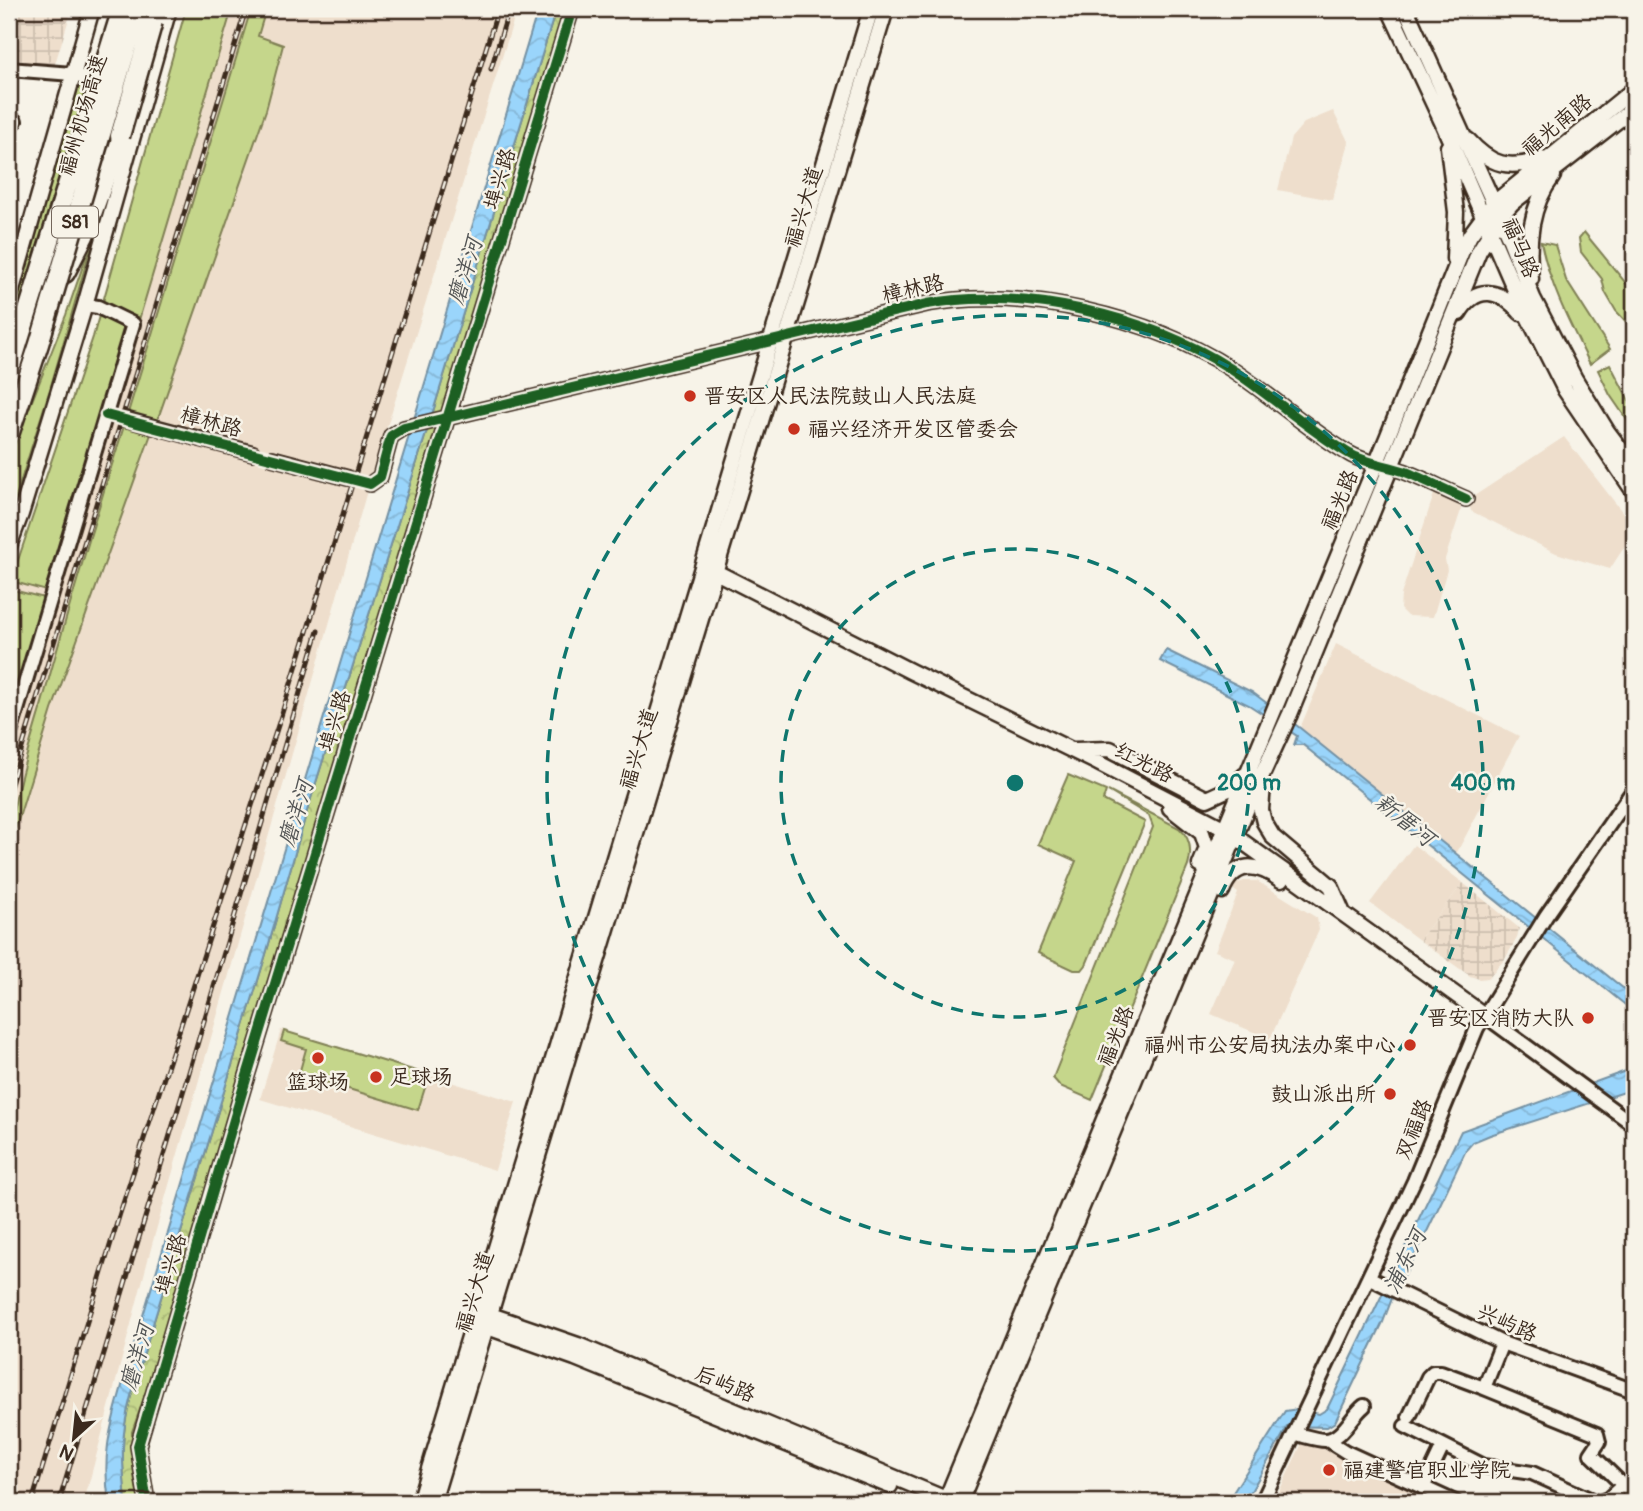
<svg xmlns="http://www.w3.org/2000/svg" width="1643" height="1511" font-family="Pangolin,'LXGW WenKai TC',sans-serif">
<defs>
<pattern id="industrial-grid" width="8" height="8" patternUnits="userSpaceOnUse" patternTransform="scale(1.75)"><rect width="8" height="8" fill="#eedecc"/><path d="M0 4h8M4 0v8" fill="none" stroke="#cdbfaf"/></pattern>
<pattern id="park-crowns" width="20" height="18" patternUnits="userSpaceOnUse" patternTransform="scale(1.75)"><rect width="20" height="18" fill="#c5d68b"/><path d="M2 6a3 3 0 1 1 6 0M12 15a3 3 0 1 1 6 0" fill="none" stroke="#aab878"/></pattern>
<pattern id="water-waves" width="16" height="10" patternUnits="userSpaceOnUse" patternTransform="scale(1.75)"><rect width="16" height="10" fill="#9ad5fb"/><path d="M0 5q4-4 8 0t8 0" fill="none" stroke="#86b7d7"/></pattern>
</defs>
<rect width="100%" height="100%" fill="#f7f3e8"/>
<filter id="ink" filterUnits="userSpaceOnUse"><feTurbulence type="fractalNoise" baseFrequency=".0143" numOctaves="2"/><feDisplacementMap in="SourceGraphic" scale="14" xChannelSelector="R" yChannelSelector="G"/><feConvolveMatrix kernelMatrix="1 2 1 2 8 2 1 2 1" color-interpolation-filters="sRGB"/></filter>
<g filter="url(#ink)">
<path fill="#eedecc" d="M232 9H517L367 491 153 1241 84 1502H9V587L11 581 56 594Z
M1333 111 1349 143 1332 200 1278 190 1291 138 1304 123Z
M1564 437 1634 527V532L1610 569 1556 553 1471 511 1468 500Z
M1434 494 1461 506V510L1445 559 1447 570 1433 617 1407 616 1400 609 1401 595Z
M1336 644 1519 736 1456 854 1300 728Z
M1414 845 1463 883 1419 940 1370 903Z
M1244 881H1257L1317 918 1319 930 1270 1039 1211 1014 1235 959 1215 951 1238 893 1231 888 1232 885Z
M281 1030 516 1102 495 1170 260 1099Z
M1304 1439 1436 1502H1274Z"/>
<path fill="url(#industrial-grid)" d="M9 9H72L53 70 9 57Z
M1463 883 1519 928 1517 938 1505 959 1488 978 1479 979 1470 976 1419 940Z"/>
<path fill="#c5d68b" stroke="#808054" stroke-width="2" d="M186 9H232L57 594 11 581 93 337Z
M251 9H266L258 36 283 45 266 110 156 424 127 416Z
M86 86 43 235 9 340V314L73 87Z
M99 219 51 386 9 518V459L66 315Z
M1584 232 1634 293V326L1632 328 1616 311 1605 292 1602 279 1581 252 1579 238Z
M1541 242 1555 245 1566 280 1610 349 1590 364C1570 324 1550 286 1541 242Z
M1610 364 1634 410V430L1610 395 1598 370Z
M124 426 151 434 52 710 9 850C9 809 30 744 42 703 68 610 95 518 124 426Z
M9 589 44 598 9 720Z
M1068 775 1106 791 1103 800 1145 822 1086 965 1082 970H1074L1038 953 1076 861 1038 844Z
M1108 791 1179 828C1191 838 1192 852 1188 866L1092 1100 1060 1086 1053 1078 1153 827 1149 816Z
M284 1031 429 1075 418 1110 299 1074 306 1049 281 1041Z"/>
<path fill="url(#park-crowns)" stroke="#808054" stroke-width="2" d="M556 9H570L167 1333 132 1432 134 1476 139 1502H126C122 1461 120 1437 131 1396L266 954 307 811 435 405Z"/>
<path fill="url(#water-waves)" stroke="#7491a3" stroke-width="2" d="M538 9H556L435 405 307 811 266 954 131 1396C120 1437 122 1461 126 1502H109C101 1451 112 1423 125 1375Z
M1166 650 1252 692 1300 728 1634 997V1012L1303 745H1294L1297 736 1249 705 1160 661Z
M1634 1068V1089L1490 1135 1473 1142 1466 1150 1422 1242 1393 1296 1383 1322 1335 1422 1327 1427 1288 1426 1245 1502H1227L1285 1411 1298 1409 1319 1414 1327 1409 1461 1131Z"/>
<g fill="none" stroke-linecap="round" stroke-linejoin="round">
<path stroke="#d1cbc0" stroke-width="12" stroke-dasharray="12 6" stroke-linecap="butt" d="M348 478 370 484"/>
<g stroke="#3b2a1e" stroke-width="18">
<path id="minor" d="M9 69 72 74 105 85
M9 119 15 121
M125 419 154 427
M159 428 253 453
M272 458 348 478
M370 484 380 477 391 436 404 428 927 304C1023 286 1150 317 1231 369 1271 395 1307 429 1348 453 1364 463 1385 465 1403 471 1424 479 1445 490 1466 499
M9 737 133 324 98 307 85 305
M1484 1015 1634 1125
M1370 1278 1502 1343 1634 1391
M1484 1388 1597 1434 1599 1442 1591 1454 1623 1485 1608 1499 1600 1502
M1409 1417 1428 1377 1433 1372H1441L1484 1388 1502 1343
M1405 1426 1484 1466 1532 1473 1596 1502
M1296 1434C1305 1436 1316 1440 1325 1440 1342 1440 1352 1415 1364 1406
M1327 1440 1346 1452 1455 1502
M1623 1485 1634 1496
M1423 1488 1443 1446
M147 1502 138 1446 243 1089 572 9
M1262 1502 1414 1181 1477 1028 1546 916 1634 789"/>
</g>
<g stroke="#3b2a1e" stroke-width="19">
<path id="major" d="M1389 9 1442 122 1518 297 1565 390 1634 492
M1406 9 1508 235 1533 298 1575 379 1607 431 1634 467
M1468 140C1491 166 1509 170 1542 159
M1448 147 1456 212 1454 259
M1531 279C1527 242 1530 206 1553 176
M9 300 92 9
M1459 313C1477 283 1501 290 1521 313
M9 546 21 514 85 305 169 9
M708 568 910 671 1098 763 1225 829 1484 1015
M1075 750 1110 749 1207 799 1231 788 1245 775
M1263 785 1261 810 1264 822 1273 837 1331 886 1342 911
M1170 808 1202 833 1207 848 1200 865
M1222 891C1234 860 1257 863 1281 880
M485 1313 578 1345 953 1502
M479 1324 575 1358 890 1486
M419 1502 871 9
M433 1502 886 9
M945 1502 1387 438 1462 251 1470 235 1493 204 1634 89
M960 1502 1247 808 1290 714 1479 251 1500 217 1512 203 1634 108"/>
</g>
<g stroke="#3b2a1e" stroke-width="23">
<path id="highway" d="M65 273 84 236 120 136"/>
</g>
<use href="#minor" stroke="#f7f3e8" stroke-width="12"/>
<use href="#major" stroke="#f7f3e8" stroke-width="14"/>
<use href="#highway" stroke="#f7f3e8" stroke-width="18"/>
<g stroke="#3b2a1e" stroke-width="5">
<path id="rail" d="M491 69 509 9
M9 791 246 9
M32 1502 120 1213 282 713 498 9
M59 1502 187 1079 318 631"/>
</g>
<use href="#rail" stroke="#f7f3e8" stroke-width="2.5" stroke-dasharray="8" stroke-linecap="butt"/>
<g stroke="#3b2a1e" stroke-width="23" stroke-linecap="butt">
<path id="highway-bridge" d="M120 136 153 21
M9 372 122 9
M9 435 39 344 138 9"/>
</g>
<use href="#highway-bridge" stroke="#f7f3e8" stroke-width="18"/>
<g stroke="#f7f3e8" stroke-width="15">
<path id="cycleway" d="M106 415 370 484 380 477 391 436 404 428 927 304C1023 286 1150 317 1231 369 1271 395 1307 429 1348 453 1364 463 1385 465 1403 471 1424 479 1445 490 1466 499
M147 1502 138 1446 243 1089 572 9"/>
</g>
<use href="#cycleway" stroke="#1b5e20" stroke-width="10"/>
</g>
</g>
<g fill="none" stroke="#0f766e" stroke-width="3.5" stroke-dasharray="12 9">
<circle cx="1015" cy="783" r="234"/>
<circle cx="1015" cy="783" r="468"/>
</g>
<g fill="#c8321e" stroke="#f7f3e8" stroke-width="2.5">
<circle cx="690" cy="396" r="7"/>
<circle cx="794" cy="429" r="7"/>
<circle cx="1588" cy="1018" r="7"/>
<circle cx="1410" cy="1045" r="7"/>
<circle cx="318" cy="1058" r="7"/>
<circle cx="376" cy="1077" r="7"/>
<circle cx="1390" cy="1094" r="7"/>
<circle cx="1329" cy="1470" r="7"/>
</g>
<g text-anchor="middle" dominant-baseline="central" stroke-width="5" stroke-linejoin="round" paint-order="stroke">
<rect fill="#f7f3e8" stroke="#73665b" stroke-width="2" x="52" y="206.5" width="46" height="31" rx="5"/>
<g font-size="19" font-weight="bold" fill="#3b2a1e">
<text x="75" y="222">S81</text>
</g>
<g font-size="21" fill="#3b2a1e" stroke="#f7f3e8">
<text transform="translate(83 115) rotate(-74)">福州机场高速</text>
<text transform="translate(1557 125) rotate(-40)">福光南路</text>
<text transform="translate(500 179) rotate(-73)">埠兴路</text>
<text transform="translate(804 207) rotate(-73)">福兴大道</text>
<text transform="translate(1520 248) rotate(67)">福马路</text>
<text transform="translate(913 289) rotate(-13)">樟林路</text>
<text transform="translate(211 422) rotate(15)">樟林路</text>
<text transform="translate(1340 500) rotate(-67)">福光路</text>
<text transform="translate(335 721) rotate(-73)">埠兴路</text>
<text transform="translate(639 749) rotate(-73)">福兴大道</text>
<text transform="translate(1144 763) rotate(27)">红光路</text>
<text transform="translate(1116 1036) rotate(-68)">福光路</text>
<text transform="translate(1414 1129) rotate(-68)">双福路</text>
<text transform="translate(171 1264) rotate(-74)">埠兴路</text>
<text transform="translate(475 1292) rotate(-73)">福兴大道</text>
<text transform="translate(1507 1323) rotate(24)">兴屿路</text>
<text transform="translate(725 1384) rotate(23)">后屿路</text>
</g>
<g font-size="21" fill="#3b2a1e" stroke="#f7f3e8" text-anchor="start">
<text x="704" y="396">晋安区人民法院鼓山人民法庭</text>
<text x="808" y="429">福兴经济开发区管委会</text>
<text x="1574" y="1018" text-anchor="end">晋安区消防大队</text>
<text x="1396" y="1045" text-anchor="end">福州市公安局执法办案中心</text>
<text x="390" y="1077">足球场</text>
<text x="318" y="1082" text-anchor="middle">篮球场</text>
<text x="1376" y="1094" text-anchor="end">鼓山派出所</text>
<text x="1343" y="1470">福建警官职业学院</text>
</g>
<g font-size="23" font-style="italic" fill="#535555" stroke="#f7f3e8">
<text transform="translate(465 271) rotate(-73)">磨洋河</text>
<text transform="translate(296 813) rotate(-73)">磨洋河</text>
<text transform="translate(1405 820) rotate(39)">新厝河</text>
<text transform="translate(1405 1261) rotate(-64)">浦东河</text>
<text transform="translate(137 1357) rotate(-74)">磨洋河</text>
</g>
</g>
<circle cx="1015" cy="783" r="10" fill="#0f766e" stroke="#f7f3e8" stroke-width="3.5"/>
<g font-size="21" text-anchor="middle" font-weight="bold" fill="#0f766e" stroke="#f7f3e8" stroke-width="5" stroke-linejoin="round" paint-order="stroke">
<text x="1249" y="790">200 m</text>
<text x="1483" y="790">400 m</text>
</g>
<rect width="1643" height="1511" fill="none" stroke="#f7f3e8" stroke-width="35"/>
<rect x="18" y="18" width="1608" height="1476" fill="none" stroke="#3b2a1e" stroke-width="2.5" filter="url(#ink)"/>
<g transform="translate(74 1438) rotate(207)" stroke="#f7f3e8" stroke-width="5" paint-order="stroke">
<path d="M0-5L12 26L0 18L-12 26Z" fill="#3b2a1e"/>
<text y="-10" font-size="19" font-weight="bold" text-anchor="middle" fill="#3b2a1e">N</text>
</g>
</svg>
